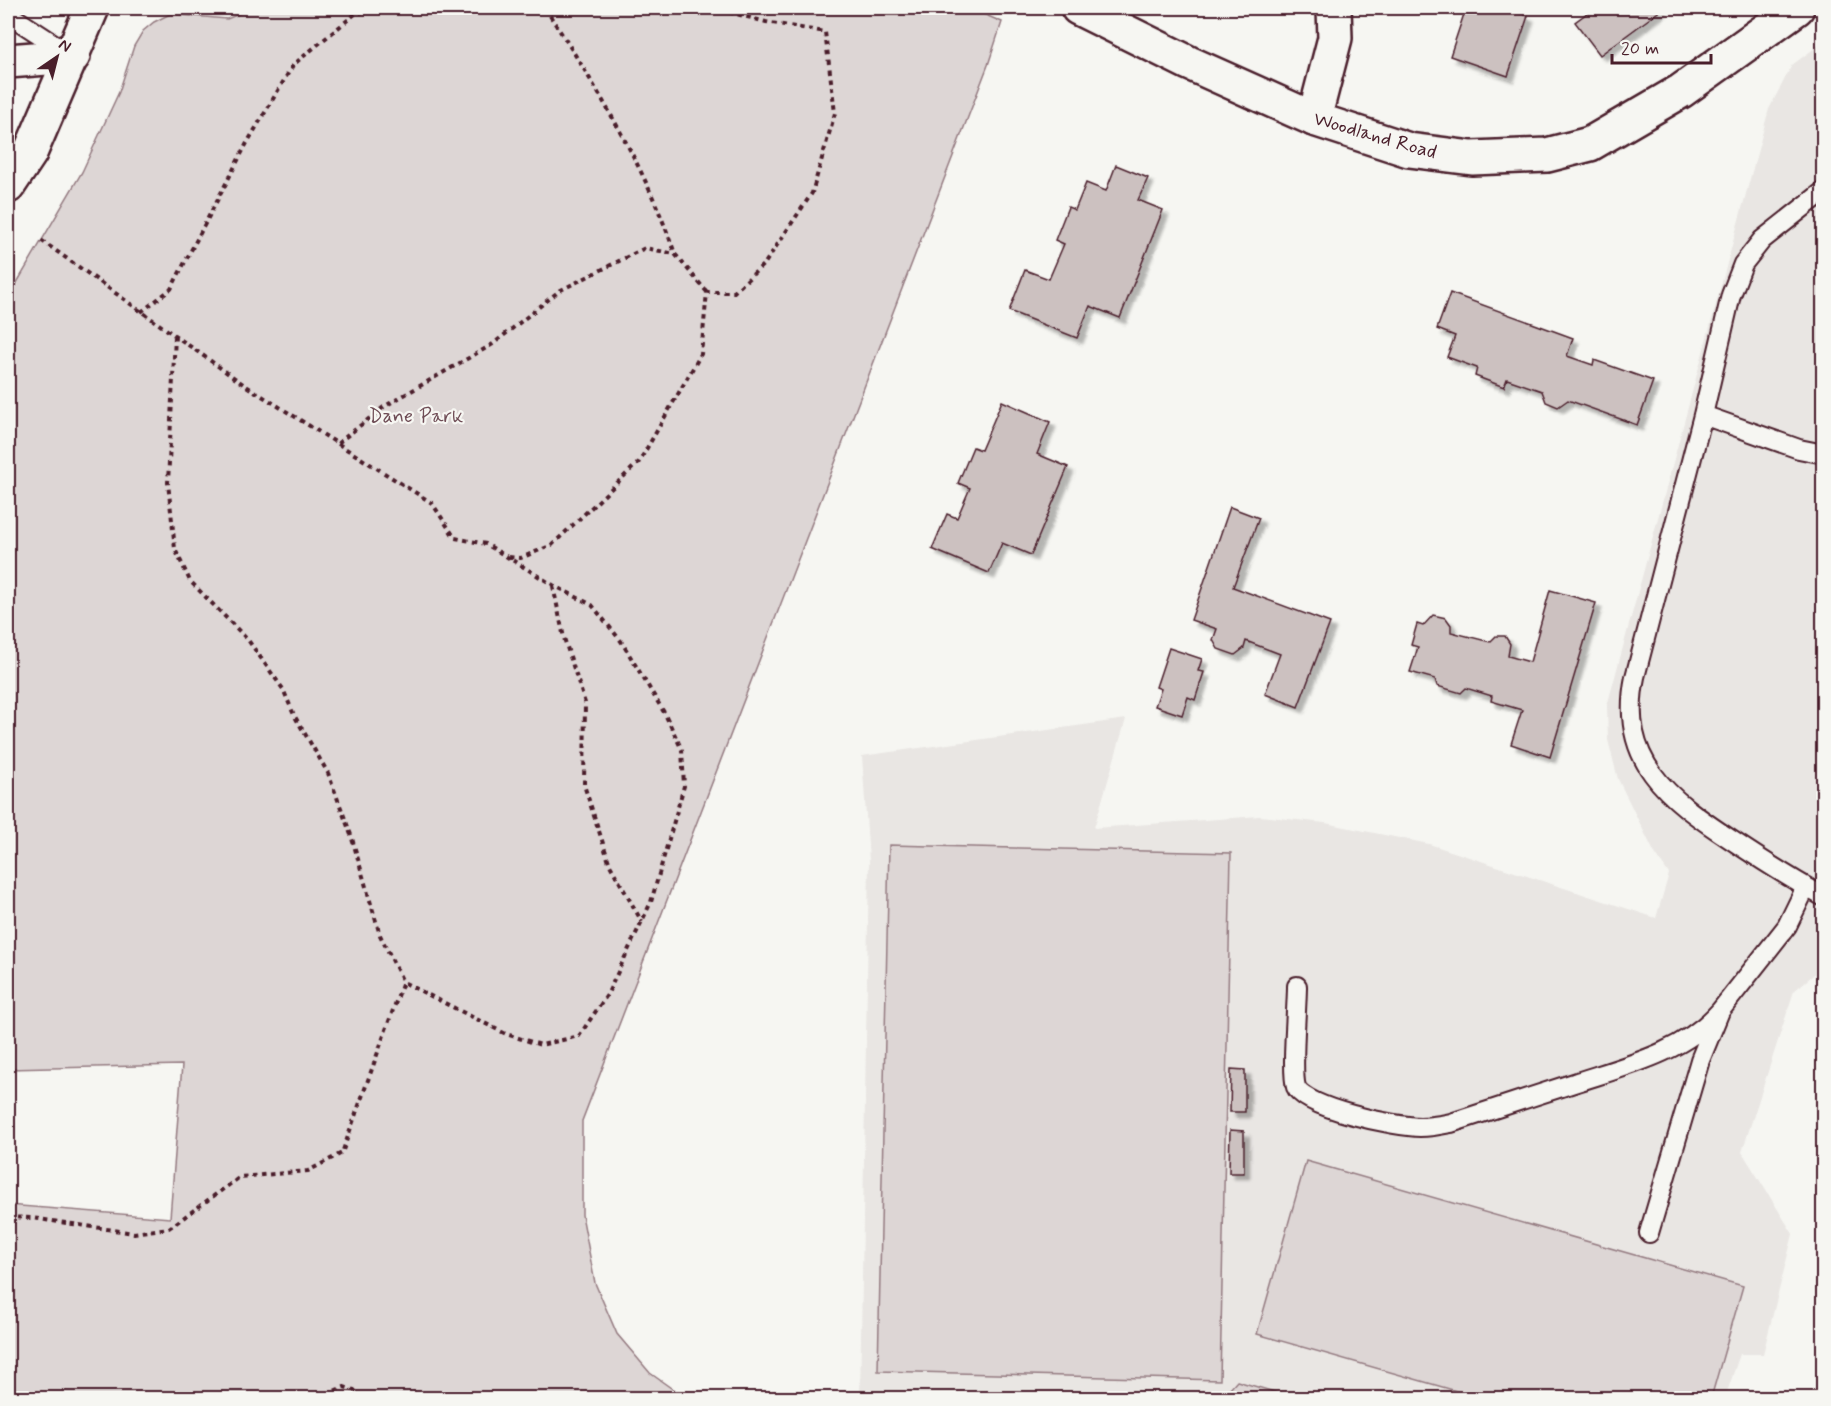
<svg xmlns="http://www.w3.org/2000/svg" width="1831" height="1406" font-family="Mynerve,sans-serif">
<defs>
<filter id="shadow"><feDropShadow dx="5.5" dy="5.5" stdDeviation="1.5" flood-color="#0004"/></filter>
</defs>
<rect width="100%" height="100%" fill="#f6f6f2"/>
<filter id="ink" filterUnits="userSpaceOnUse"><feTurbulence type="fractalNoise" baseFrequency=".0167" numOctaves="2"/><feDisplacementMap in="SourceGraphic" scale="12" xChannelSelector="R" yChannelSelector="G"/><feConvolveMatrix kernelMatrix="1 2 1 2 8 2 1 2 1" color-interpolation-filters="sRGB"/></filter>
<g filter="url(#ink)">
<path fill="#e9e6e3" d="M1823 42 1824 966 1794 991 1742 1152 1793 1234 1763 1354H1740L1725 1398H1295L1237 1382 1222 1398H860L869 861 862 756 1126 719 1094 828 1260 816 1325 823 1429 844 1656 918 1669 874 1654 852 1618 779 1608 740 1607 706 1769 109 1792 65Z"/>
<path fill="#ddd6d5" stroke="#947a80" stroke-width="1.5" d="M253 8H969L1002 22 988 65 582 1121V1215L595 1283 617 1334 650 1373 685 1398H8V1205L170 1218 182 1065 8 1069V298L82 172 119 92 134 46 143 31 154 22 170 14 227 19Z
M889 845 1231 853 1220 1380 878 1371Z
M1306 1161 1743 1286 1711 1398H1481L1257 1334Z
M1237 1381 1295 1398H1222Z"/>
<path fill="#ccc1c0" stroke="#4a1f2b" stroke-width="1.5" filter="url(#shadow)" d="M1466 8H1504L1528 16 1508 76 1450 56Z
M1594 8H1659L1661 10 1600 55 1575 22Z
M1116 165 1148 178 1138 200 1163 210 1120 318 1090 306 1077 338 1009 311 1025 270 1049 279 1064 244 1055 240 1068 207 1075 210 1086 183 1106 191Z
M1450 293 1573 338 1567 356 1593 365 1594 360 1653 381 1637 425 1568 400 1558 407 1546 402 1542 391 1507 379 1504 387 1475 376 1477 368 1447 357 1455 336 1437 329Z
M1002 401 1050 422 1037 454 1068 467 1031 555 1002 543 989 573 932 549 947 514 957 518 970 488 958 483 973 447 981 450Z
M1230 507 1259 518 1233 587 1330 623 1298 707 1265 694 1280 654 1246 641 1244 648 1235 655 1218 649 1213 640 1217 629 1191 620Z
M1550 590 1596 603 1550 757 1511 744 1522 710 1491 701 1492 696 1466 688 1461 693 1437 686 1435 679 1410 672 1418 647 1411 645 1417 624 1423 626 1433 615 1446 618 1451 625V632L1490 642 1496 636H1505L1510 644 1508 656 1530 662Z
M1169 648 1202 659 1198 671 1204 672 1195 700 1188 697 1182 715 1155 706 1161 689 1156 687Z
M1231 1069 1245 1070V1112H1230Z
M1230 1130 1244 1131V1173H1229Z"/>
<g fill="none" stroke-linecap="round" stroke-linejoin="round">
<g stroke="#4a1f2b" stroke-width="22">
<path id="service" d="M8 14 71 55
M1824 191 1762 240 1743 264 1731 295 1703 415 1635 677C1618 761 1668 798 1730 839 1760 859 1791 879 1824 897
M1703 415 1799 449 1824 454
M1297 986C1297 1007 1291 1071 1296 1087 1304 1108 1397 1127 1420 1127 1430 1127 1441 1125 1451 1123 1492 1110 1533 1096 1574 1083 1626 1066 1683 1053 1720 1011
M1649 1233 1700 1060 1720 1011 1787 926 1806 887"/>
</g>
<g stroke="#4a1f2b" stroke-width="38">
<path id="minor" d="M1314 119 1335 38 1334 8"/>
</g>
<g stroke="#4a1f2b" stroke-width="38">
<path id="tertiary" d="M1078 8 1189 63 1314 119 1409 150 1472 158 1547 155 1590 144 1681 91 1797 8
M8 61 73 56"/>
</g>
<g stroke="#4a1f2b" stroke-width="38">
<path id="secondary" d="M8 186 30 153 92 8"/>
</g>
<path stroke="#4a1f2b" stroke-width="4" stroke-dasharray="4.5 4.5" stroke-linecap="butt" d="M545 8C596 86 645 166 675 254
M141 312 171 289 247 143 293 65 355 14 379 8
M175 336 168 483 175 549 190 581 248 640 283 689 294 715 328 773 351 835 380 935 403 982
M338 443 385 406 493 344 559 291 645 248 675 254 707 292
M509 557 521 558 552 545 639 462 701 354 707 292H734L765 263 812 193 835 113 825 32 766 22 714 8
M553 586 564 638 585 703 584 785 610 865 642 922
M8 1217 32 1218 134 1233 169 1228 240 1177 308 1171 342 1153 403 982 506 1034 541 1045 579 1036 607 995 651 902 684 786 682 750 665 714 621 641 592 605 553 585 486 544 455 538 432 503 243 384 38 238
M330 1398 334 1391 344 1387 354 1390 360 1398"/>
<use href="#service" stroke="#f6f6f2" stroke-width="18"/>
<use href="#minor" stroke="#f6f6f2" stroke-width="33"/>
<use href="#tertiary" stroke="#f6f6f2" stroke-width="33"/>
<use href="#secondary" stroke="#f6f6f2" stroke-width="33"/>
</g>
</g>
<g text-anchor="middle" dominant-baseline="central" stroke-width="4.5" stroke-linejoin="round" paint-order="stroke">
<g font-size="20" fill="#4a1f2b" stroke="#f6f6f2">
<text transform="translate(1375 136) rotate(16)">Woodland Road</text>
</g>
<g font-size="20" fill="#6f4d56" stroke="#f6f6f2">
<text x="416" y="416">Dane Park</text>
</g>
</g>
<rect width="1831" height="1406" fill="none" stroke="#f6f6f2" stroke-width="30"/>
<rect x="15" y="15" width="1801" height="1376" fill="none" stroke="#4a1f2b" stroke-width="2" filter="url(#ink)"/>
<g transform="translate(57 57) rotate(35)" stroke="#f6f6f2" stroke-width="4.5" paint-order="stroke">
<path d="M0-4.5L10 22L0 15L-10 22Z" fill="#4a1f2b"/>
<text y="-9" font-size="16" font-weight="bold" text-anchor="middle" fill="#4a1f2b">N</text>
</g>
<path d="M1612 54v9h99v-9" fill="none" stroke="#4a1f2b" stroke-width="3"/>
<text x="1621" y="54" font-size="18" fill="#4a1f2b" stroke="#f6f6f2" stroke-width="4.5" paint-order="stroke">20 m</text>
</svg>
